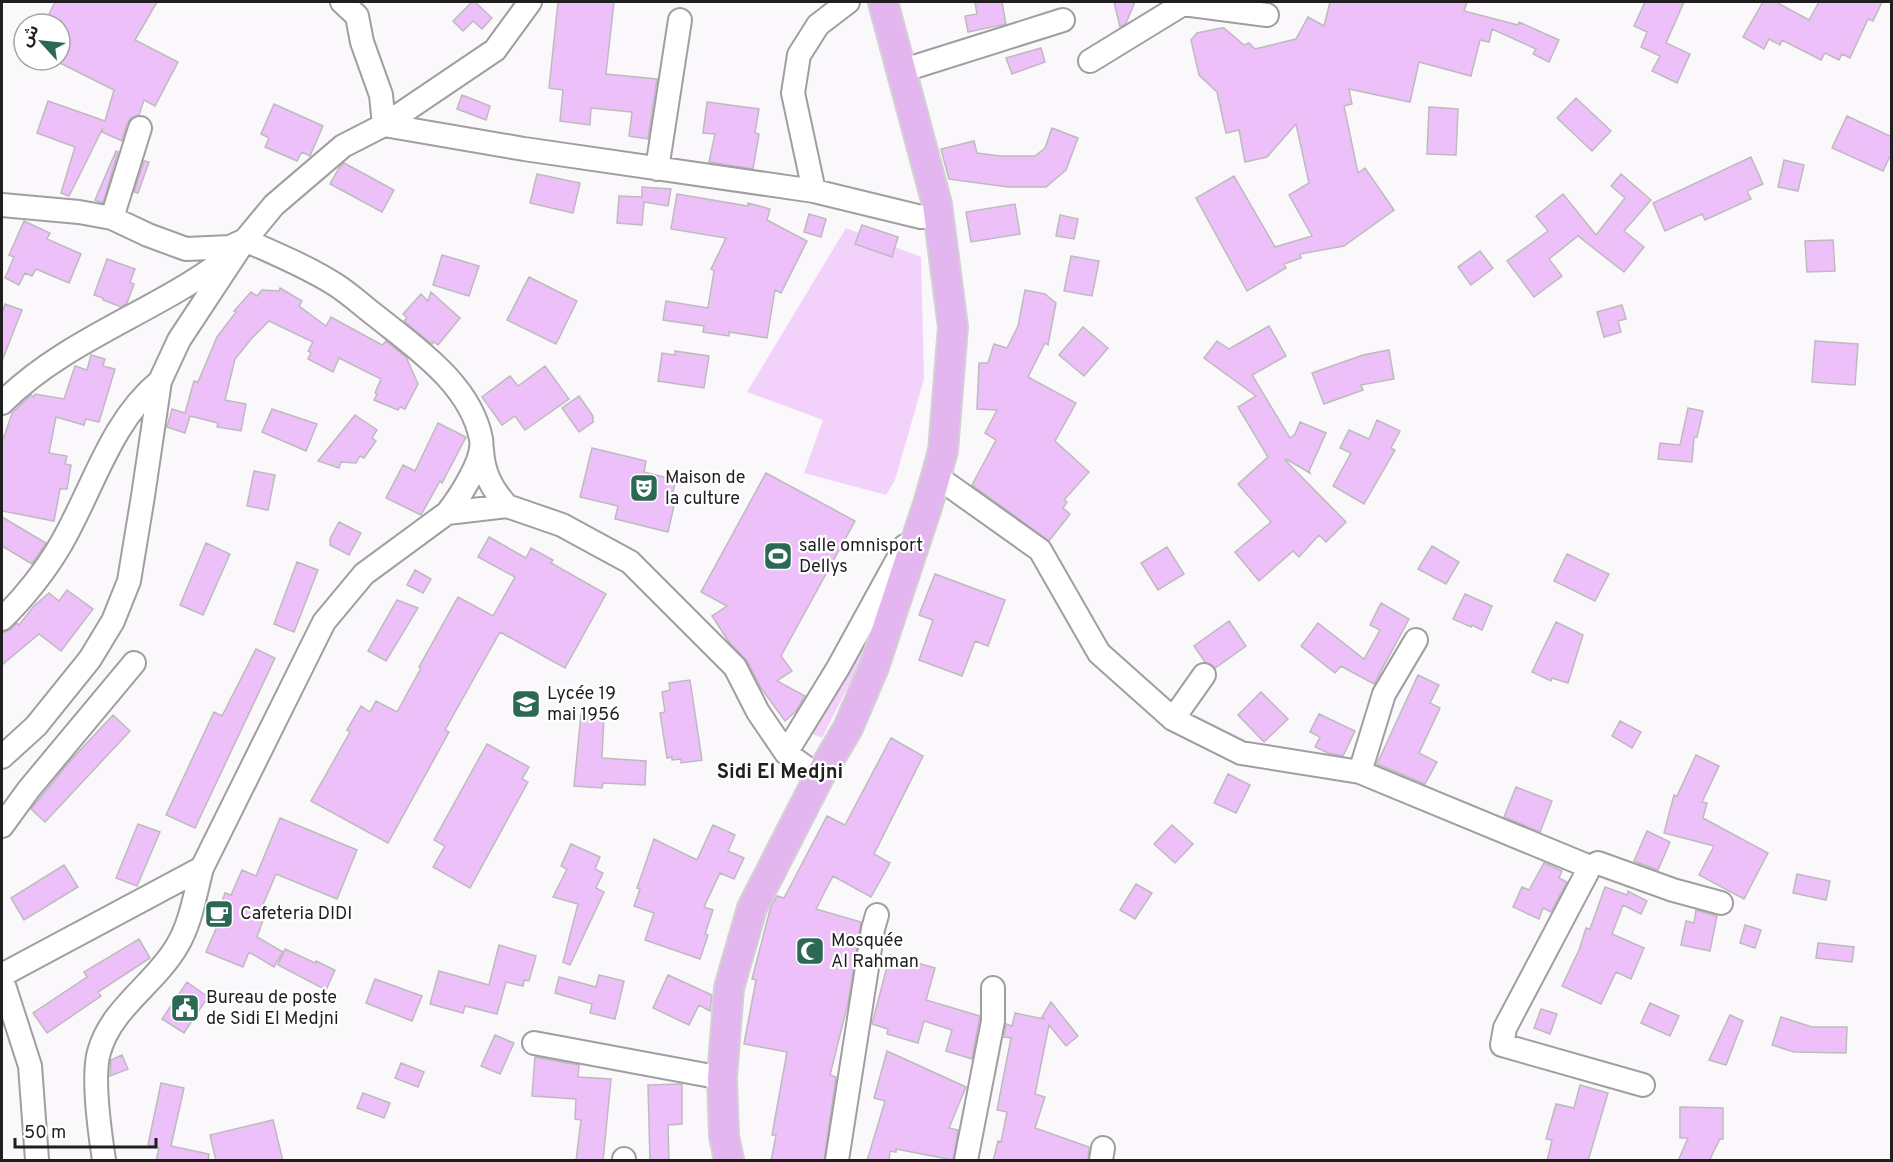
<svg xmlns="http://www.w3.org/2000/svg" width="1893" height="1162" font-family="Overpass,'Noto Sans Arabic',sans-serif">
<rect width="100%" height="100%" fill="#faf8fb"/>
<path fill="#f2d2fa" d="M846 228 921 257 924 379 895 480 886 495 804 473 823 420 747 392Z
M880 611 863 657 822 738 811 733 859 653Z"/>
<path fill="#edc0f9" stroke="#bdbbbd" stroke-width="1.5" d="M55 2H157L135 40 178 62 155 106 144 100 139 115 131 118 127 123 122 141 102 132 103 128 69 196 61 193 75 147 37 133 48 101 105 121 114 90 60 63V24H44Z
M472 2H475L492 18 482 29 473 21 463 31 453 21Z
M558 2H614L606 74 657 79 648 139 629 136 632 112 591 108 590 125 560 121 563 90 549 88Z
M975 2H1002L1006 24 968 32 965 16 977 14Z
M1114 2H1135L1126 23 1120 27Z
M1330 2H1467L1464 11 1518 25 1519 22 1559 40 1549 62 1533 54 1536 49 1492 29 1489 42 1480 40 1471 76 1419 62 1410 102 1349 89 1352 104 1344 106 1358 173 1365 168 1394 210 1344 246 1300 254 1301 258 1284 264 1286 268 1247 291 1196 198 1234 176 1275 247 1312 236 1289 195 1309 183 1296 124 1267 157 1245 162 1239 130 1226 133 1217 92 1199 75 1191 40 1197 33 1221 28H1224L1244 45 1249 43 1255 49 1296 39 1308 17 1324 26Z
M1645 2H1684L1666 43 1690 54 1677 83 1652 71 1660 56 1641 47 1647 32 1634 26Z
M1763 2H1776L1809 20 1819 2H1882L1873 21 1868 19 1850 58 1842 54 1839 60 1825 53 1821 60 1782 40 1780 45 1769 39 1764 49 1743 37Z
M1041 48 1045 62 1012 74 1006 58Z
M462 95 490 106 486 120 457 109Z
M1576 98 1611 131 1592 151 1557 118Z
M707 102 759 109 755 133 759 134 753 169 709 162 715 134 703 133Z
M274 104 323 126 310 156 302 152 297 161 265 147 269 138 261 134Z
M1429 107 1458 109 1456 155 1427 154Z
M1847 116 1892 137V152L1883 171 1832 148Z
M1052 128 1078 138 1066 170 1046 187H1008L949 179 941 149 974 141 977 153 1000 156H1035L1045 148Z
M116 151 118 152 103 203 100 202 95 200Z
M1751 157 1763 184 1747 191 1751 199 1705 220 1702 214 1665 231 1653 203Z
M1784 160 1804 165 1798 191 1778 187Z
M144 161 149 162 138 193 134 192Z
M344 163 394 190 382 212 330 184 339 168Z
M537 174 580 183 573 213 530 203Z
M1621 174 1651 200 1624 231 1644 247 1624 272 1578 236 1549 259 1562 276 1534 297 1507 261 1548 231 1536 216 1563 194 1596 235 1625 198 1611 186Z
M642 187 671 189 668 206 644 202 642 225 617 223 619 196 642 197Z
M677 194 748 206V203L770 209 767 220 807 241 781 293 775 290 767 338 729 332V336L703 332 704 326 663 320 666 301 708 308 714 271 711 269 726 238 671 229Z
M1015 204 1020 234 971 242 966 212Z
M809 214 826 219 821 237 804 232Z
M1060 215 1078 219 1074 239 1056 236Z
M24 221 50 233 47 239 81 254 69 283 36 269 32 276 25 273 19 285 5 278 14 257 9 255Z
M862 225 898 237 892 257 855 244Z
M1833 240 1835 271 1807 272 1805 241Z
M1480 251 1493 268 1471 285 1458 267Z
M442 255 479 266 469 296 433 285Z
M1071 256 1099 261 1092 296 1064 291Z
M107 259 135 269 130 282 134 284 127 303 121 307 103 300V298L94 295Z
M529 277 577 301 556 344 507 320Z
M280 288 302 301 299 306 326 326 331 317 382 345 386 341 406 357 418 384 405 409 400 407 398 410 374 400 377 394 375 393 381 379 339 358 333 372 308 359 311 353 308 351 313 342 269 321 252 338 235 359 225 400 246 404 241 431 217 427 218 423 190 416 185 433 167 427 172 409 185 413 194 381 198 382 217 337 236 312 234 311 251 292 257 296 262 290 279 291Z
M1025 290 1045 294 1056 303 1048 345 1045 343 1028 377 1076 403 1055 441 1089 472 1064 500 1067 502 1063 508 1070 514 1049 541 972 485 996 440 985 433 997 410 977 409 979 363H988L994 344 1007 348 1018 326Z
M431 292 460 318 438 345 434 342 432 344 404 321 407 318 403 314 421 294 428 301Z
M5 304 22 310 2 361V313Z
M1622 305 1626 319 1618 321 1621 332 1604 337 1597 312Z
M1269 326 1286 356 1252 375 1290 438 1295 434 1300 422 1326 433 1309 471 1310 473 1286 459 1285 460 1346 522 1326 542 1319 535 1299 557 1293 551 1259 581 1235 552 1271 522 1238 484 1268 457 1238 407 1256 396 1204 358 1217 341 1229 349Z
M1083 327 1108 348 1084 376 1059 355Z
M1815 341 1858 344 1855 385 1812 382Z
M1389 350 1394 379 1361 385 1363 390 1324 404 1312 373 1363 355Z
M675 351 709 356 704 388 658 381 662 353 675 355Z
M91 355 105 359 103 366 115 369 99 422 86 419 84 425 56 417 49 453 67 456 65 464 71 465 67 489H60L54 521 2 511V436L4 437 12 413 31 395 34 397 35 394 64 399 75 366 87 370Z
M545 366 569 399 525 430 515 416 502 425 482 397 510 376 518 386Z
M579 396 593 416V422L579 432 562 408Z
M1688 408 1703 411 1697 437H1694L1692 462 1658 459 1660 443 1680 445Z
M272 409 317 424 306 451 262 432Z
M355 415 377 430 372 438 376 441 364 458 360 456 356 463 341 462 339 468 318 461Z
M1377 420 1400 431 1391 448 1395 450 1364 504 1333 486 1351 453 1340 448 1349 430 1369 439Z
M438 423 466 437 442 483 440 481 421 515 386 498 403 465 415 471Z
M592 448 646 461 644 472 676 480 672 496 676 497 668 532 615 519 618 506 580 497Z
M254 471 275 475 268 510 247 506Z
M766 473 855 521 781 656 792 671 777 681 805 696 796 711 785 721 761 688 747 661 729 642 712 616 727 606 701 592Z
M2 517 46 543 32 564 2 546Z
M339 522 361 533 349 555 330 545V539Z
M489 537 526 558 531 548 553 560 551 563 606 594 565 668 500 632 445 730 449 732 388 843 311 801 350 732 347 730 361 706 370 712 376 701 397 712 421 668 419 667 458 597 493 616 515 577 478 557Z
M206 543 230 554 203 615 180 605Z
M1432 546 1459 562 1446 584 1418 569Z
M1167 547 1184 574 1158 590 1141 563Z
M1567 554 1609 574 1595 601 1554 581Z
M297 562 318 570 294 632 274 624Z
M415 570 431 579 423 593 407 585Z
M935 574 1005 600 988 646 975 641 962 676 919 660 933 620 919 615Z
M67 590 93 609 61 651 39 634 2 665V633L11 629 17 623 19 625 34 606 49 593 59 601Z
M1465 594 1492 606 1482 630 1472 625 1471 627 1453 619Z
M397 600 418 608 386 661 368 651Z
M1381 603 1409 619 1374 684 1341 666 1335 673 1301 646 1318 623 1364 659 1380 630 1370 625Z
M1229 621 1246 646 1215 668 1205 662 1194 646Z
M1556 622 1583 635 1568 683 1552 678 1551 681 1532 672Z
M256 649 275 658 195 828 166 815 214 712 222 716Z
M1418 675 1439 685 1430 703 1440 708 1419 753 1437 762 1425 784 1377 764Z
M690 680 702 760 681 763V759L672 760V757L667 758 660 713 665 712 662 692 670 690 669 683Z
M1261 692 1288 719 1264 742 1238 715Z
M581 714 604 715 602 758 646 761 645 785 603 783 602 788 574 786Z
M1319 714 1355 731 1343 756 1328 753 1315 747 1320 737 1310 732Z
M113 715 130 731 45 822 31 809 70 761Z
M1620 721 1641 732 1632 748 1612 736Z
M891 738 923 756 874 854 890 863 871 897 833 876 816 909 861 922 848 1003 830 1075 836 1077 824 1161H771L776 1135H772L787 1052 744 1044 756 980 752 979 771 906 777 896 784 898 827 816 845 825Z
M487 744 529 767 522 779 528 782 470 888 433 867 445 846 434 840Z
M1696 755 1719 766 1702 802 1707 803 1703 818 1768 853 1744 899 1699 875 1714 846 1664 833 1674 795 1677 796Z
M1228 774 1250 785 1236 813 1214 803Z
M1516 787 1552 801 1540 832 1504 817Z
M280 818 357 850 337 899 276 874 262 907 267 909 257 937 283 952 274 967 249 952 243 967 206 952 218 924 214 922 225 893 231 895 242 870 256 876Z
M138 824 160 832 137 886 116 878Z
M713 825 735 835 728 851 744 858 734 879 720 873 704 907 713 910 705 934 708 935 700 959 645 940 654 913 634 906 640 889 637 888 654 839 697 860Z
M1172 825 1193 844 1175 863 1154 844Z
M1647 831 1670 842 1658 870 1634 861Z
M571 844 600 857 595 869 603 873 596 888 604 892 570 965 563 962 578 904 553 897 567 869 561 866Z
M1544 863 1562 871 1559 878 1567 882 1551 912 1543 908 1539 919 1513 907 1522 887 1529 890Z
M64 865 78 887 24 920 11 898Z
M1797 874 1830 881 1826 900 1793 893Z
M1136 884 1152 893 1135 919 1120 910Z
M1605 887 1627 895 1628 891 1647 901 1641 914 1623 905 1612 934 1644 948 1631 979 1616 972 1601 1004 1562 986 1579 950 1586 928 1590 929Z
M1696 910 1717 916 1710 951 1681 945 1686 921 1694 923Z
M1745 925 1761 930 1755 948 1740 943Z
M139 939 150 958 98 992 101 996 47 1033 33 1013 87 977 84 972Z
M1818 943 1854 947 1852 962 1816 958Z
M499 945 536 956 529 981 524 980 523 986 506 982 497 1014 465 1006 463 1013 430 1004 439 971 489 985Z
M285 949 315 963 316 961 335 970 326 990 278 965Z
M890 955 935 968 926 1000 980 1016 972 1059 946 1051 952 1030 924 1021 918 1043 887 1034 888 1029 872 1024Z
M599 975 624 981 615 1019 590 1013 592 1004 555 993 559 977 596 987Z
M668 975 712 995 710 1011 699 1005 689 1025 653 1008Z
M375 979 422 996 412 1021 366 1003Z
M187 982 208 997 184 1033 162 1019Z
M1051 1002 1078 1036 1066 1046 1049 1025 1035 1094 1045 1097 1035 1128 1089 1147 1088 1161H993L998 1141 1001 1142 1007 1112 997 1110 1011 1038 1004 1037 1006 1024 1012 1026 1015 1013 1044 1019 1042 1017Z
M1650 1003 1679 1016 1670 1036 1641 1023Z
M1541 1009 1557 1014 1550 1034 1534 1028Z
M1730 1015 1743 1021 1726 1065 1709 1060Z
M1781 1017 1812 1027H1847L1846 1053 1794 1052 1772 1045Z
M495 1035 514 1043 500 1074 481 1066Z
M887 1051 966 1087 949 1128 958 1130 953 1160 896 1149V1152L890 1151 889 1161H867L885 1101 874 1098Z
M122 1055 128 1069 110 1076 111 1060Z
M535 1057 579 1065 578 1077 611 1079 603 1161H576L581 1120 575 1119 576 1099 532 1096Z
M401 1063 424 1072 418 1087 395 1078Z
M161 1083 184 1088 171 1146 209 1154 208 1161H156L159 1148 148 1145Z
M682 1084V1124L668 1125 669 1161H650L648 1085Z
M1580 1085 1608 1093 1588 1161H1547L1552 1140 1546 1139 1556 1104 1574 1108Z
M363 1093 390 1103 384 1118 357 1108Z
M1680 1107 1723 1108V1139H1720L1709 1161H1678L1688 1138H1680Z
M273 1120 283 1161H216L210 1135Z"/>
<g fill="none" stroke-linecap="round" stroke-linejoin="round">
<g stroke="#a09ea1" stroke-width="26">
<path id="minor" d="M342 2 357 16 362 42 381 95 384 125 495 50 530 2
M1090 61 1183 4 1267 15
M901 71 1063 20
M657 169 680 20
M814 191 793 93 799 55 818 25 848 2
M2 205 79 212 112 218 148 235 186 249 230 247 245 240C276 254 308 267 336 285 350 294 363 306 376 316 416 348 471 385 481 439 485 459 459 498 447 513
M112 218 140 128
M2 403C66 339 156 312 227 258
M482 449C483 473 492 489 507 506
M936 476 1040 550 1099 653 1173 719 1241 753 1360 772 1590 867
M2 619C23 599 46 570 61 544 93 489 110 422 160 381
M1173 719 1204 675
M786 753 838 668 905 546
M2 757 36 726 90 659 113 621 129 581 143 496 160 381 179 340 245 240 274 205 343 146 384 125 524 149 814 191 921 217 938 215
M1360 772 1384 694 1416 640
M2 826 29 789 134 663
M2 975 202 868 324 622 364 574 447 513 507 506 562 525 630 562 735 667 758 712 786 753 819 777
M2 979 30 1066 37 1160
M534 1043 722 1078
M1643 1085 1502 1045 1505 1028 1590 867 1598 863 1673 890 1721 903
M104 1160C100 1134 92 1076 99 1052 111 1008 155 984 177 946 191 923 195 894 202 868
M624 1160V1159
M837 1160 873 929 877 915
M966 1160 993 1021V988
M1101 1160 1103 1148"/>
</g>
<g stroke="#d2d2d2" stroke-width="32">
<path id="major" d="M729 1160 724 1136 722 1078 729 988 752 908 819 777 848 728 874 667 928 504 943 451 953 327 937 204 883 2"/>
</g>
<use href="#minor" stroke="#fff" stroke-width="22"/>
<use href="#major" stroke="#e4b6f0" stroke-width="28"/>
</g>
<defs>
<g id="theatre-square" transform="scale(1.5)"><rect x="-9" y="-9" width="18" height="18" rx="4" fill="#2b6955" stroke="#fff"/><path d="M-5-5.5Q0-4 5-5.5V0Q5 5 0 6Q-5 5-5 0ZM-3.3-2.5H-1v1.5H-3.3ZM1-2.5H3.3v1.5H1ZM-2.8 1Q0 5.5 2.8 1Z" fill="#fff"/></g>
<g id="stadium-square" transform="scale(1.5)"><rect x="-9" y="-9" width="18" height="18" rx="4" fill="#2b6955" stroke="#fff"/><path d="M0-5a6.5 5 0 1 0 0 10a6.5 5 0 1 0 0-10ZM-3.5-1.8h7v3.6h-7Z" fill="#fff"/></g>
<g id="school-square" transform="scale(1.5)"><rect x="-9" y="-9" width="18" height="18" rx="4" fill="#2b6955" stroke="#fff"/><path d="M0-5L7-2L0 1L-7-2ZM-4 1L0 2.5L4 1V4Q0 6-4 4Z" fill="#fff"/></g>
<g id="cafe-square" transform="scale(1.5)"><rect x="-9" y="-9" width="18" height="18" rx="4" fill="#2b6955" stroke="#fff"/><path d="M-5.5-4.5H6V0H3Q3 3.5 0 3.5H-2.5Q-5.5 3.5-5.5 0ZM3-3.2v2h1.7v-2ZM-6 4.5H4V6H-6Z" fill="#fff"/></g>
<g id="mosque-square" transform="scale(1.5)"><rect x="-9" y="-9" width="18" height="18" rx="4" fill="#2b6955" stroke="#fff"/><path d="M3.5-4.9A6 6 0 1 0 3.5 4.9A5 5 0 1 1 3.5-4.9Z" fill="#fff"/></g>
<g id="civic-square" transform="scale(1.5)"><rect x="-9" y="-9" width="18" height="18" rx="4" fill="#2b6955" stroke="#fff"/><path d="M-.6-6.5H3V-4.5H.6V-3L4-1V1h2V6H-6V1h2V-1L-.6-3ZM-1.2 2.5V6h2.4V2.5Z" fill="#fff"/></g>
</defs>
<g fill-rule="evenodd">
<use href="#theatre-square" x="644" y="488"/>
<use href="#stadium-square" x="778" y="556"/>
<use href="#school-square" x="526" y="704"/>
<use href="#cafe-square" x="219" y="914"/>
<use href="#mosque-square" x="810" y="951"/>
<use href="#civic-square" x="185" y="1008"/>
</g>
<g text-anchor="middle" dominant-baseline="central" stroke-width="4.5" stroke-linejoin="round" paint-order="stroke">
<g font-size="18" fill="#201f20" stroke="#fff" text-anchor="start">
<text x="665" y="478">Maison de<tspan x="665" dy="21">la culture</tspan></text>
<text x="799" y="546">salle omnisport<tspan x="799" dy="21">Dellys</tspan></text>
<text x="547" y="694">Lycée 19<tspan x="547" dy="21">mai 1956</tspan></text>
<text x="240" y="914">Cafeteria DIDI</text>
<text x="831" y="941">Mosquée<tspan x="831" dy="21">Al Rahman</tspan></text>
<text x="206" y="998">Bureau de poste<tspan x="206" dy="21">de Sidi El Medjni</tspan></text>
</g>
<g font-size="20" font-weight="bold" fill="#201f20" stroke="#fff">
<text x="780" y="773">Sidi El Medjni</text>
</g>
</g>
<rect width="1893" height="1162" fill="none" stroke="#201f20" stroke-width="6"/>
<g transform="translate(42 42) rotate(297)"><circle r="28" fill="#ffffff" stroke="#a6a5a6" stroke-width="1.5"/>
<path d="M0-4.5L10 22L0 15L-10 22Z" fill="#2b6955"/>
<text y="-9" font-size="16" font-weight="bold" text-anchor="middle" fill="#201f20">ش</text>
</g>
<path d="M15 1138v9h141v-9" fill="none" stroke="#201f20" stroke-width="3"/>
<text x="24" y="1138" font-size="18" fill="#201f20" stroke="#ffffff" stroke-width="4.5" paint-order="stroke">50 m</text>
</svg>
